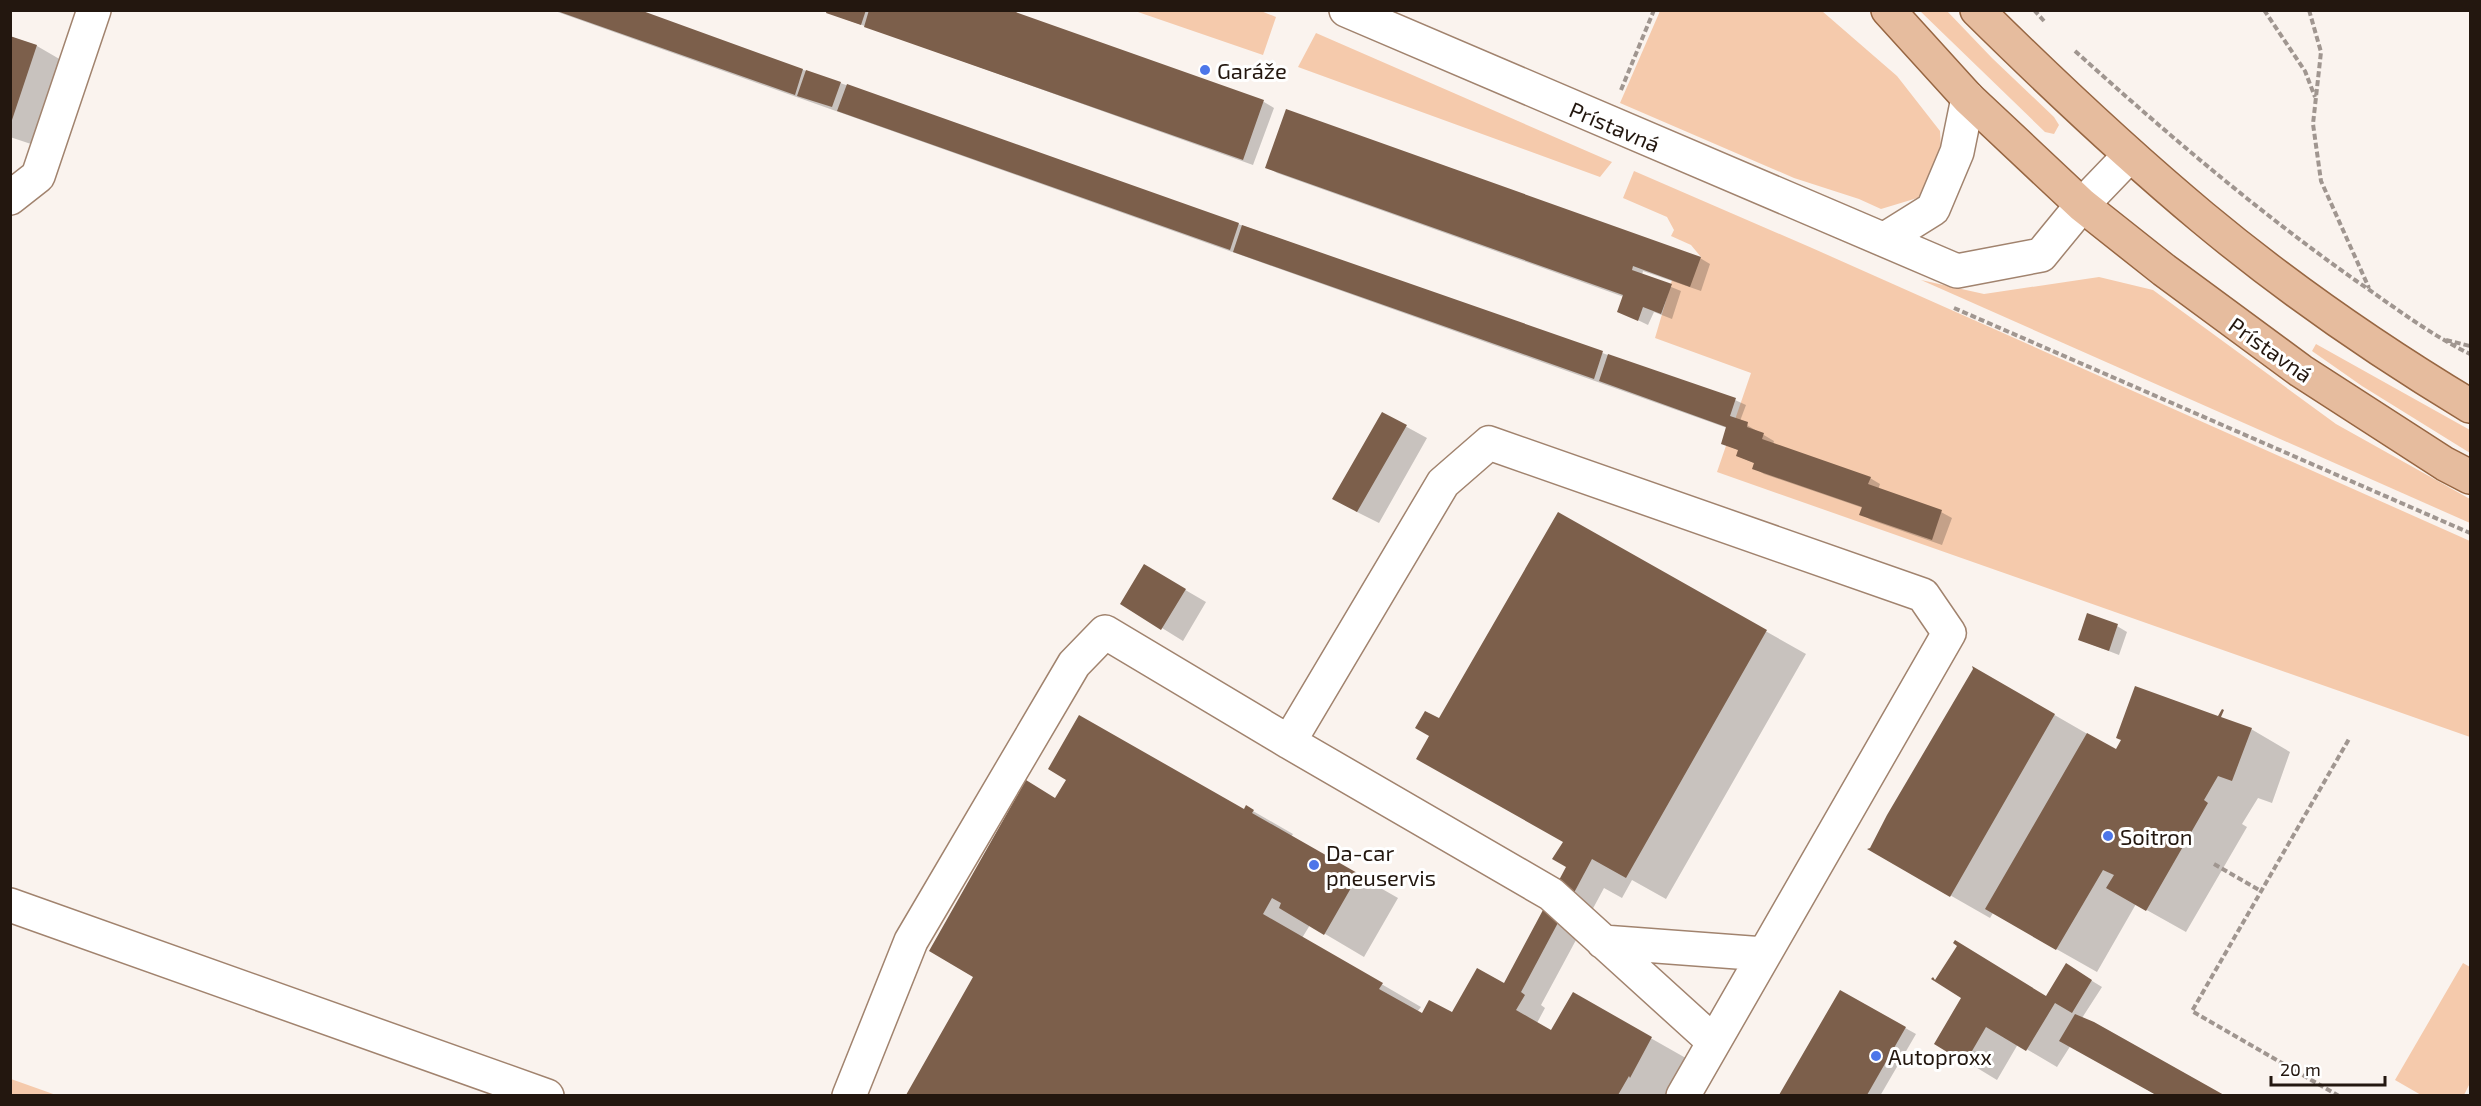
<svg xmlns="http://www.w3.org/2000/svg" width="2481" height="1106" font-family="'Exo 2',sans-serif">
<rect width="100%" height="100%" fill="#faf3ee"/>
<path fill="#f5caac" d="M1261 11 1276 17 1263 55 1135 11Z
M1660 11H1822L1897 76 1940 131 1942 165 1924 196 1881 209 1859 199 1794 178 1620 103Z
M1920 11H1947L1992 58 2054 117 2059 125 2054 134 2045 132Z
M1316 33 1612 162 1600 177 1298 67Z
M1634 171 1812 248 2470 541V737L1717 472 1751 373 1655 338 1672 280 1701 257 1691 245 1671 236 1674 230 1667 217 1623 198Z
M2099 277 2153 290 2336 424 2470 499V523L1921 280 1984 294Z
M2316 344 2470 430V453L2362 386 2312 351Z
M2463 963 2470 967V1083L2464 1095H2421L2395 1080Z
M11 1079 56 1095H11Z"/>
<path fill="#0003" d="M552 10H634L1735 400 1746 405 1740 421 1774 441 1773 445 1870 478 1880 484 1878 490 1941 512 1952 518 1942 545 1871 520 1861 514 1863 508 1764 474 1754 468 1756 464 1738 456 1740 451 1722 443 1727 428Z
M820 10H1004L1264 102 1274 108 1253 165Z
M10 37 37 46 68 64 40 147 10 137Z
M1267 167 1700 258 1710 264 1701 291 1643 271 1642 275 1681 291 1672 319 1654 312 1648 325 1619 311 1624 297 1277 173Z
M1383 414 1427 438 1379 523 1355 511Z
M1558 514 1806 654 1666 899 1632 880 1622 898 1604 888 1541 1005 1545 1008 1537 1023 1552 1032 1573 994 1691 1061 1671 1096H907L914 1084 933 1095 934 1093 975 977 1056 799 1245 811 1246 807 1293 834 1291 837 1398 898 1364 957 1310 925 1302 938 1421 1007 1417 1012 1496 1040 1504 985 1568 867 1565 842 1440 720Z
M1144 566 1206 602 1183 641 1162 628Z
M2117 626 2127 632 2119 655 2080 640Z
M1975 669 2117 751 2251 729 2290 752 2272 803 2258 798 2242 824 2247 827 2186 932 2136 904 2097 972 1993 913 1990 918 1871 850Z
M2066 965 2102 987 2082 1018 2221 1096H2158L2071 1045 2057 1067 2018 1044 1997 1080 1936 1043 2046 998Z
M1841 992 1916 1034 1880 1096H1781Z"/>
<path fill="#7c5f4b" d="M554 10H640L803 69 795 95Z
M827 10H866L861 25 826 13Z
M869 10H1010L1264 100 1243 160 864 27Z
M10 36 37 45 11 123 10 122Z
M806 70 841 82 832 107 797 96Z
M847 84 1239 223 1230 250 837 111Z
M1286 109 1701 257 1690 287 1633 266 1632 270 1672 284 1661 314 1643 307 1638 321 1617 312 1623 295 1265 168Z
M1242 225 1603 351 1594 379 1233 252Z
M1608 354 1736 398 1730 416 1748 422 1747 427 1764 433 1762 439 1871 477 1868 484 1942 510 1932 540 1859 515 1862 507 1752 469 1754 463 1736 456 1738 450 1721 444 1726 427 1599 381Z
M1382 412 1407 425 1357 512 1332 499Z
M1558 512 1767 630 1626 878 1592 859 1521 992 1525 995 1516 1010 1551 1030 1573 992 1652 1037 1630 1078 1629 1076 1618 1095H906L973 977 929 951 1026 780 1055 798 1066 780 1048 769 1079 715 1244 809 1246 805 1254 810 1252 813 1359 874 1324 935 1279 908 1281 903 1272 898 1263 914 1383 983 1379 989 1422 1013 1429 1000 1452 1012 1477 968 1504 983 1566 867 1552 859 1563 842 1416 759 1429 736 1415 728 1425 711 1439 718Z
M1144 564 1186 589 1161 630 1120 604Z
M2087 613 2118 624 2109 651 2078 640Z
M1972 666 2055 714 1950 897 1867 849 1870 848 1887 815 1973 669Z
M2135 686 2218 716 2222 709 2224 710 2221 717 2252 728 2232 781 2218 776 2204 800 2208 803 2146 911 2106 888 2114 875 2103 870 2056 950 1985 909 2087 733 2116 749 2121 740 2116 738Z
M1955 940 2046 996 2066 963 2092 980 2072 1013 2055 1003 2026 1051 1986 1027 1965 1063 1934 1044 1961 998 1931 979 1933 977 1935 980 1957 946 1953 943Z
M1840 990 1906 1027 1867 1095H1779Z
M2075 1014 2094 1022 2224 1095H2156L2059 1041Z"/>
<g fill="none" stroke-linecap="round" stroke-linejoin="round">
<g stroke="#a1836e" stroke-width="36">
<path id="minor" d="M1346 10 1957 271 2041 255 2082 205 2130 155
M10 198 38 176 94 10
M1885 239 1933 209 1957 152 1968 98
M1289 742 1551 894 1714 1042
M10 905 547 1096
M1603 942 1764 954
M849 1096 911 941 1074 664 1105 632 1289 742 1443 483 1489 443 1923 595 1949 633 1683 1096"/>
</g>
<g stroke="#976642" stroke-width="36">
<path id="major" d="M1888 10 1968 98 2082 205 2164 270 2301 371 2445 464 2470 477
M1977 10C2050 82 2124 152 2202 217 2286 287 2377 350 2470 406"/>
</g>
<path stroke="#a09690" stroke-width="4" stroke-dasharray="6 3" stroke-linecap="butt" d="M2034 10 2044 21
M2264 10 2305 71 2315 97
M2309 10 2321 52 2313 124 2321 181 2369 288
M2075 51C2165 132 2256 210 2355 280 2393 306 2429 334 2470 354
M1621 90 1654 10
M1954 308 2470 533
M2446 340 2470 346
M2214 864 2261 891
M2339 1096 2192 1011 2349 739"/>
<use href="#minor" stroke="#fff" stroke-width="33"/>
<use href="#major" stroke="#e6bc9e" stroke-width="33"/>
</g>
<g fill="#4d76e9" stroke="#fff" stroke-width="2">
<circle cx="1205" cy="70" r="6"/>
<circle cx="2108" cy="836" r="6"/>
<circle cx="1314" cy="865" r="6"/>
<circle cx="1876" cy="1056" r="6"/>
</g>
<g text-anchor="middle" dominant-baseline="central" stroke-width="6" stroke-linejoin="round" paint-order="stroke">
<g font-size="22" fill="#23170f" stroke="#fff" text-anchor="start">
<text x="1217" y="70">Garáže</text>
<text x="2120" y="836">Soitron</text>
<text x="1326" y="852">Da-car<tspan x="1326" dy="25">pneuservis</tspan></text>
<text x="1888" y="1056">Autoproxx</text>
</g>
<g font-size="22" fill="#23170f" stroke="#fff">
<text transform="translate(1615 126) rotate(23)">Prístavná</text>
<text transform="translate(2271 349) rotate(35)">Prístavná</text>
</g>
</g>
<rect width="2481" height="1106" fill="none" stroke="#23170f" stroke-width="24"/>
<path d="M2271 1076v9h114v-9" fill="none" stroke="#23170f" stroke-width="3"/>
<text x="2280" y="1076" font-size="18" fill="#23170f" stroke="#ffffff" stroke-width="4.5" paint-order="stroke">20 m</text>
</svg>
